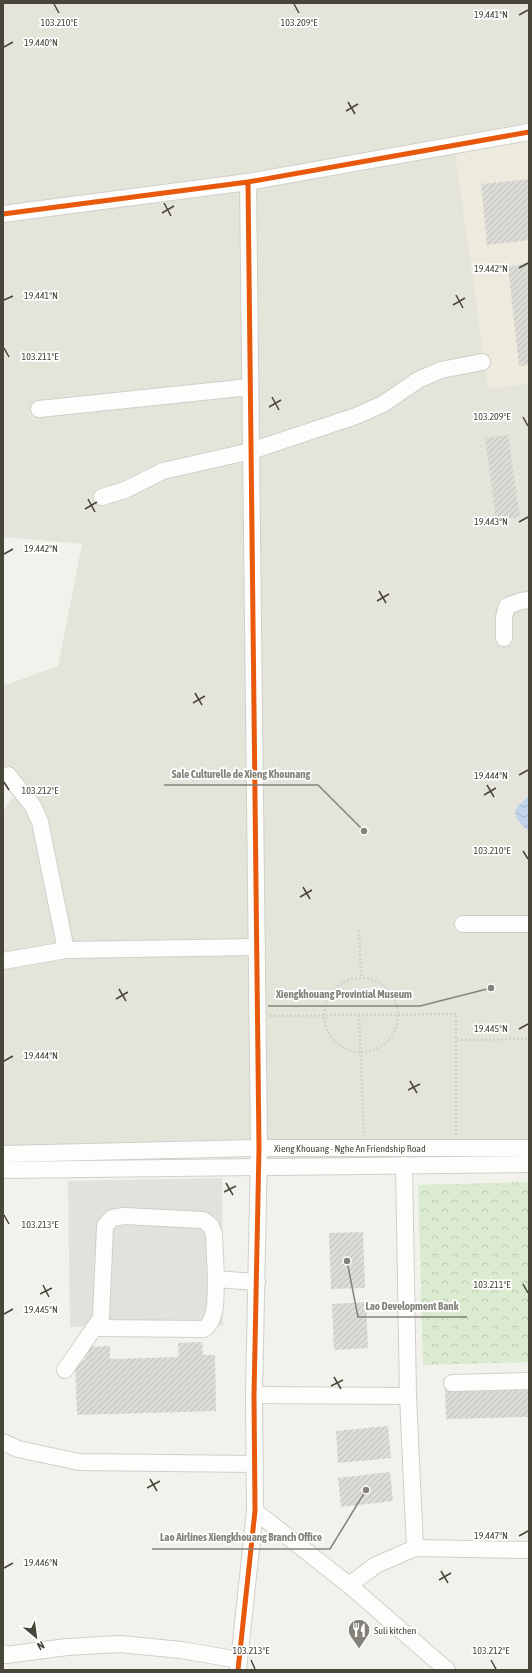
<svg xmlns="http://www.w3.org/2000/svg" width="532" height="1673" font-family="'Asap Condensed',sans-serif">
<defs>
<pattern id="park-crowns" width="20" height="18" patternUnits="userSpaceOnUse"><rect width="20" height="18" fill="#dbebcf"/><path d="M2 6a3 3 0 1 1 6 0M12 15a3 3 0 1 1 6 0" fill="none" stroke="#bdcbb2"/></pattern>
<pattern id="water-waves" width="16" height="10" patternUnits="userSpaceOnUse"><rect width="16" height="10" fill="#c2d3ec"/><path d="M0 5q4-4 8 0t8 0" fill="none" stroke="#a8b6cb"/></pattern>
<pattern id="building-hatch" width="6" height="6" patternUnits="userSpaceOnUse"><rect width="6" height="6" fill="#dcdbd6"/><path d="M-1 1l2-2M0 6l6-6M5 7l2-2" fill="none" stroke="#bebdb8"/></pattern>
</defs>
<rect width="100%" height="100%" fill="#f2f2ed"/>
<path fill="#e5e4db" d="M3 3H529V1164L259 1167V1148L3 1154V811L16 794 3 784V686L58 666 82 544 4 537Z"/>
<path fill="#ecebdd" d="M529 132V384L488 389 454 145Z"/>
<path fill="url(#park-crowns)" d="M529 1182V1362L423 1365 418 1185Z"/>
<path fill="#e1e1dd" d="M222 1178 223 1325 70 1327 68 1181Z"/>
<path fill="url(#water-waves)" d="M529 796V831C510 816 511 810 529 796Z"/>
<path fill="url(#building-hatch)" d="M529 179V240L487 245 481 184Z
M529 264V365L519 366 508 266Z
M508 435 520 517 496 520 485 438Z
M363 1232 365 1288 331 1289 329 1233Z
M366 1302 368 1348 334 1350 332 1304Z
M202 1342 203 1355H215L216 1411 77 1415 75 1361 85 1360V1347L110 1346V1359L179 1357 178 1343Z
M529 1388V1417L446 1419 445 1389Z
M388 1426 391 1458 338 1463 336 1431Z
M390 1472 393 1501 341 1507 338 1478Z"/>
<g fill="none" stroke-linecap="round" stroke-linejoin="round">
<g stroke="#d0cfcb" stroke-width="18">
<g id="minor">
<path d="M3 214 248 182 529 132"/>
<path d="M39 409 250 387"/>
<path d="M102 497 125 490 163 471 251 451 356 416 383 404 418 380 441 370 482 362"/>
<path d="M504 638V617L507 606 521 601 529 600"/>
<path d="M8 775 33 806 40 822 66 950"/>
<path d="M463 924H529"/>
<path d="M3 961 66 950 257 947"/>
<path id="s1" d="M3 1154 259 1148H529"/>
<path d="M404 1165 408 1396 415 1548"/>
<path d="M3 1170 529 1164"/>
<path d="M95 1328 204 1329C218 1319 215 1296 216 1279"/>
<path d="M65 1370 101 1318 105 1226 112 1218 124 1216 203 1220 211 1226 214 1234 216 1279 257 1282"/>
<path d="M452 1383 529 1381"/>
<path d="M254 1395 408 1396"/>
<path d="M3 1442 18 1449 79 1462 255 1464"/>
<path d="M255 1511 349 1585 447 1670"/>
<path d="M349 1585 376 1565 415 1548 529 1550"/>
<path d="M3 1653 6 1655 67 1647 120 1644 181 1650 239 1660"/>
<path d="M238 1670 255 1511 254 1395 259 1148 248 182"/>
</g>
</g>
<path stroke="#d2d2cb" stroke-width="2.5" stroke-dasharray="2 2" stroke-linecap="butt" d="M359 930 361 977
M324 1015a37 37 0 1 1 74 0a37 37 0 1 1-74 0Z
M359 1015 364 1135
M270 1016 456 1014V1040
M456 1135V1040L529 1039"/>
<use href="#minor" stroke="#fdfdfc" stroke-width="16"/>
<g stroke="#fff" stroke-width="8">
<path id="cycleway" d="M3 214 248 182 529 132
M238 1670 255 1511 254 1395 259 1148 248 182"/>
</g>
<use href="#cycleway" stroke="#e8590c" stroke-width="5"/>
</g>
<path fill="none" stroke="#484539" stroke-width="1.5" d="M54 4 59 13M294 4 299 13M519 15 528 10M4 47 13 42M348 102 355 114M346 111 358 104M164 203 171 216M162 213 174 206M519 268 528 263M456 295 463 308M4 300 13 296M453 305 465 298M4 348 9 357M272 397 279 410M269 407 281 400M523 417 528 426M88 499 95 512M85 509 97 502M519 522 528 517M4 554 13 549M379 591 386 603M377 601 389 594M195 693 202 705M193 703 205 696M519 775 528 770M4 782 9 790M487 785 494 797M484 795 496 788M523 851 528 859M303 887 310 899M300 897 312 890M119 989 126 1001M116 999 128 992M519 1029 528 1024M4 1061 13 1056M410 1081 417 1093M408 1090 420 1084M226 1183 233 1195M224 1192 236 1186M4 1215 9 1224M523 1284 528 1293M43 1285 49 1297M40 1294 52 1288M4 1314 13 1309M334 1377 341 1389M331 1386 343 1380M150 1479 157 1491M147 1488 160 1481M519 1536 528 1531M4 1568 13 1563M441 1571 448 1583M439 1580 451 1573M251 1660 255 1669M491 1660 496 1669"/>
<defs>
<g id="restaurant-pin" transform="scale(1.15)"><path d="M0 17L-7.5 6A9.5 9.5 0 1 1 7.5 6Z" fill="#848278" stroke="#fff"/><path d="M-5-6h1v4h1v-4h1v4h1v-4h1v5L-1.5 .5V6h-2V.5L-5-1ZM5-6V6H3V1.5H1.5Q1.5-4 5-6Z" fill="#fff"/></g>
</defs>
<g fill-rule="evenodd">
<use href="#restaurant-pin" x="359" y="1630"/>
</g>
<g text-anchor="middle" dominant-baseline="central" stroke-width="3.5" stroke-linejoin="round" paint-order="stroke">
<g font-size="10" fill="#484539" stroke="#fff">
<text stroke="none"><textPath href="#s1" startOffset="347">Xieng Khouang - Nghe An Friendship Road</textPath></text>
</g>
<g font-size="10" fill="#484539" stroke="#fff" text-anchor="start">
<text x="374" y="1630">Suli kitchen</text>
</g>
</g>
<g font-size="10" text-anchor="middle" fill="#484539" stroke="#fff" stroke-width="3.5" stroke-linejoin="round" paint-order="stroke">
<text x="491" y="18">19.441°N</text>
<text x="59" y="26">103.210°E</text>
<text x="299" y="26">103.209°E</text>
<text x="41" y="46">19.440°N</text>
<text x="491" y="272">19.442°N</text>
<text x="41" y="299">19.441°N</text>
<text x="40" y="360">103.211°E</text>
<text x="492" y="420">103.209°E</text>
<text x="491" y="525">19.443°N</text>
<text x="41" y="552">19.442°N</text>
<text x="491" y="779">19.444°N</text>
<text x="40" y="794">103.212°E</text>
<text x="492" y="854">103.210°E</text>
<text x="491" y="1032">19.445°N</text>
<text x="41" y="1059">19.444°N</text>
<text x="40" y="1228">103.213°E</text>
<text x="492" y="1288">103.211°E</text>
<text x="41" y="1313">19.445°N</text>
<text x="491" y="1539">19.447°N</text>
<text x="41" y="1566">19.446°N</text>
<text x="251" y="1654">103.213°E</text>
<text x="491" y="1654">103.212°E</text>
</g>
<path fill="none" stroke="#848278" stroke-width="1.5" d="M364 831L318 785H164M491 988L420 1006H268M347 1261L358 1317H467M366 1490L330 1549H152"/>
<g fill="#848278" stroke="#fff" stroke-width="1.5">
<circle cx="364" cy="831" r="4"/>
<circle cx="491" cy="988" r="4"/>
<circle cx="347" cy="1261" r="4"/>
<circle cx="366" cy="1490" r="4"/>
</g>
<g font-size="11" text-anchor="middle" font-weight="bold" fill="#848278" stroke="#fff" stroke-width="3.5" stroke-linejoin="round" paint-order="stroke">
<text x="241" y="778">Sale Culturelle de Xieng Khounang</text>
<text x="344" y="998">Xiengkhouang Provintial Museum</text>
<text x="412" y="1310">Lao Development Bank</text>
<text x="241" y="1541">Lao Airlines Xiengkhouang Branch Office</text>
</g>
<rect width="532" height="1673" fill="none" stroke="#484539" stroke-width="8"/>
<g transform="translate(36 1637) rotate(151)" stroke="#ffffff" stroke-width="3" paint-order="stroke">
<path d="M0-3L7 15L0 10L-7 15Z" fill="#484539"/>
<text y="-6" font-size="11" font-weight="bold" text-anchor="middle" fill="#484539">N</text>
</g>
</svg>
